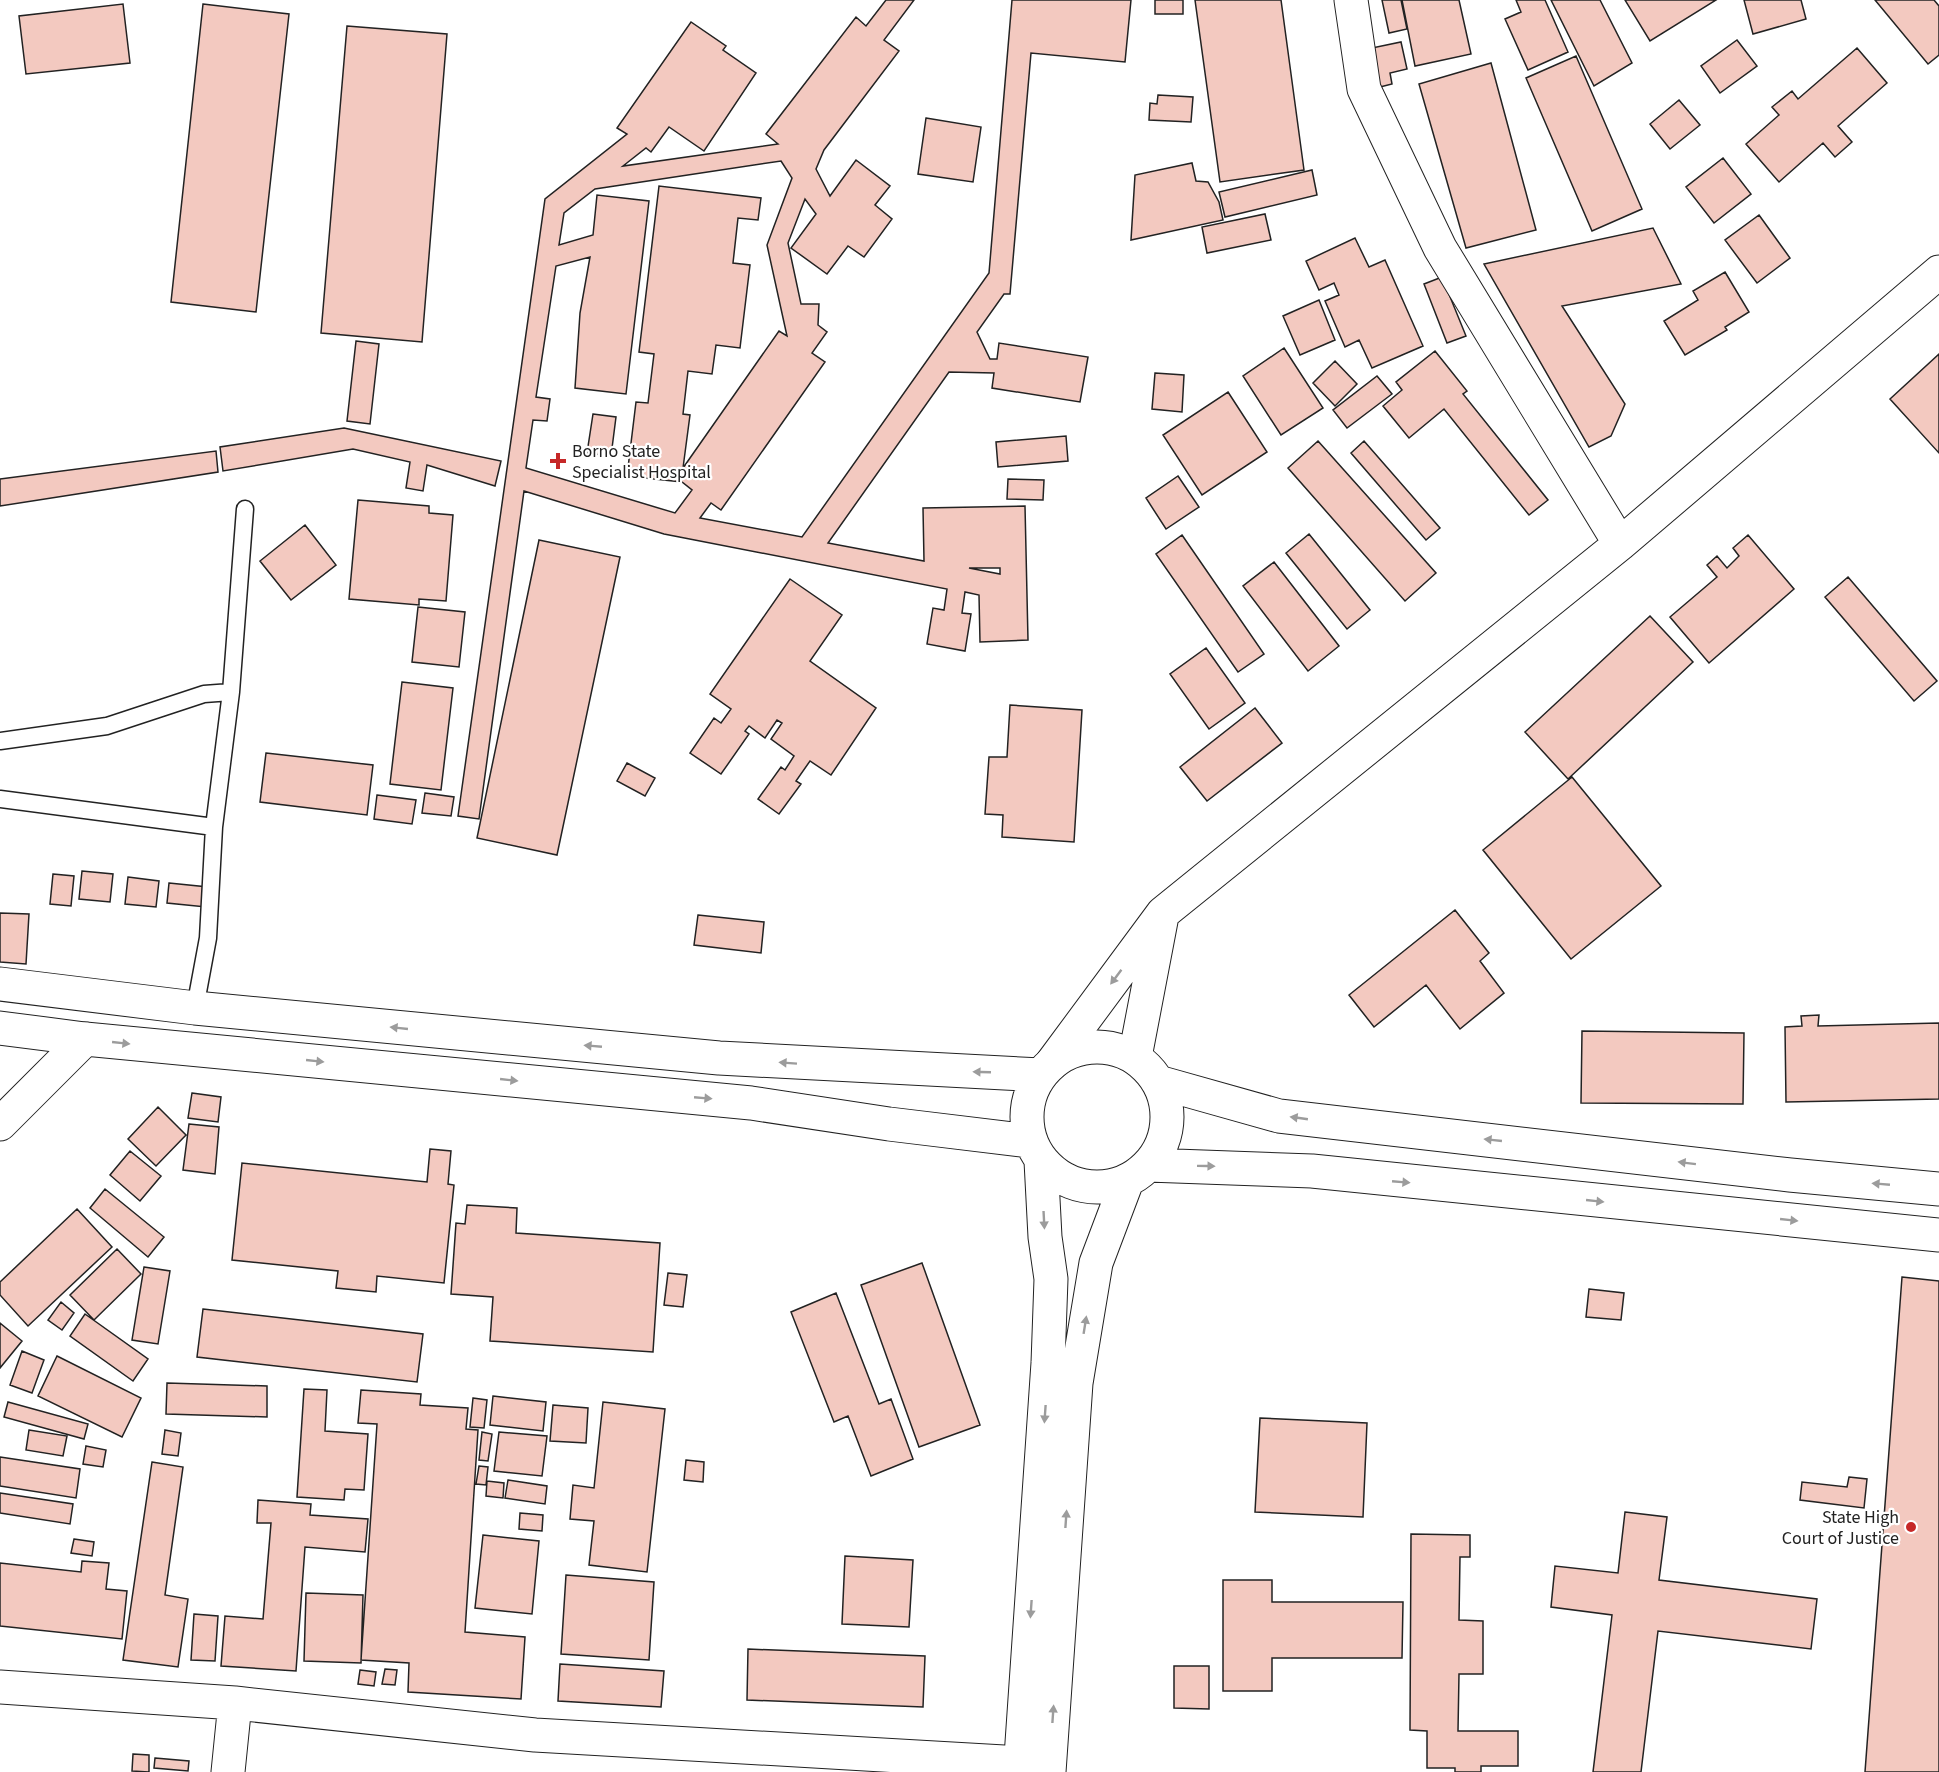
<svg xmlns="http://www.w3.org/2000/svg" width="1939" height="1772" font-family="'Source Sans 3',sans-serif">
<rect width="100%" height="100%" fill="#fff"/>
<path fill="#f3c9c0" stroke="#222" stroke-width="1.5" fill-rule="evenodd" d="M886 0H914L884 40 899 51 824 150 816 169 830 196 856 160 890 186 875 205 892 219 864 257 848 246 827 274 791 248 816 214 805 199 788 243 801 304H819L818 325 827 332 812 353 825 362 721 510 711 503 700 518 802 537 989 273 1012 0H1131L1125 62 1031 53 1010 294H1004L977 332 990 359H997L999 343 1088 357 1080 402 992 388 994 373 949 372 828 543 924 561 923 508 1025 506 1028 640 980 642 979 595 965 592 962 613 971 614 965 651 927 644 933 608 944 610 947 589 664 534 524 491 479 819 458 816 545 199 627 134 617 128 691 22 726 46 723 50 756 73 704 151 669 127 651 152 646 148 623 166 778 144 766 134 856 17 866 26ZM781 161 792 178 767 245 787 336 779 331 683 468 690 415 683 414 688 371 712 374 716 345 740 348 750 265 733 263 738 218 758 220 761 198 659 186 639 352 654 354 648 403 636 402 627 476 682 482 692 490 675 513 526 468 533 420 547 421 550 399 536 397 556 266 590 257 580 313 575 388 626 394 649 201 597 195 593 235 559 245 564 213 595 189ZM969 568H1000V574Z
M1155 0H1183V14H1155Z
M1195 0H1281L1304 170 1220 182Z
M1382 0H1401L1407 29 1389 33Z
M1402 0H1459L1471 54 1415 66Z
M1516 0H1545L1568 52 1528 70 1505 19 1521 12Z
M1551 0H1600L1632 63 1594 86Z
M1625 0H1716L1650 41Z
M1744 0H1801L1806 19 1753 34Z
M1875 0H1934L1939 6V55L1928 64Z
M123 4 130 63 26 74 19 16Z
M203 4 289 14 256 312 171 302Z
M347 26 447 34 422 342 321 333Z
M1737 40 1757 66 1720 93 1701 66Z
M1401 42 1407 69 1390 73 1392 84 1376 88 1367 49Z
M1857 48 1887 83 1838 126 1852 142 1835 157 1823 143 1779 182 1746 144 1779 115 1772 107 1792 91 1798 99Z
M1576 56 1642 209 1592 231 1526 78Z
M1491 63 1536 230 1466 248 1419 84Z
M1158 95 1193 97 1191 122 1149 120 1150 103 1157 104Z
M1679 100 1700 125 1670 149 1650 124Z
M926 118 981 127 973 182 918 174Z
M1723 158 1751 194 1714 223 1686 187Z
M1192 163 1196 181 1208 182 1219 202 1223 220 1131 240 1135 175Z
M1312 170 1317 195 1225 217 1219 192Z
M1265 214 1271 240 1207 253 1202 227Z
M1759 215 1790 258 1757 283 1725 240Z
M1653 228 1681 284 1562 306 1625 404 1611 436 1589 447 1484 264Z
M1355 238 1369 267 1385 260 1423 346 1372 368 1359 340 1345 347 1325 301 1339 295 1334 283 1319 290 1306 261Z
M1725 272 1749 312 1725 327 1727 330 1685 355 1664 321 1698 300 1693 291Z
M1442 277 1466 336 1447 343 1424 284Z
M1319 300 1335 340 1300 355 1283 316Z
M356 341 379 344 370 424 347 421Z
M1284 348 1323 408 1281 435 1243 376Z
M1435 351 1467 391 1463 394 1548 500 1529 515 1444 409 1409 438 1383 406 1402 390 1396 382Z
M1939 354V453L1890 399Z
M1335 361 1357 384 1335 406 1313 383Z
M1155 373 1184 375 1182 412 1152 409Z
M1377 376 1392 394 1347 428 1333 410Z
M1228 392 1267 452 1202 495 1163 435Z
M593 414 616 417 611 456 587 453Z
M344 428 501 461 495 486 427 465 423 491 406 488 410 462 353 449 223 471 220 447Z
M1066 436 1068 461 998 467 996 442Z
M1318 441 1436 573 1405 601 1288 468Z
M1364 441 1440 528 1426 540 1351 453Z
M216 451 218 472 0 506V479Z
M1178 476 1199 507 1166 529 1146 498Z
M1008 479 1044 480 1043 500 1007 499Z
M358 500 429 506V513L453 515 446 601 419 599V605L349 599Z
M305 525 336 565 291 600 260 561Z
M1309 534 1370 610 1347 629 1286 553Z
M1182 535 1264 654 1238 672 1156 554Z
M1748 535 1794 589 1709 663 1670 617 1717 577 1707 565 1717 556 1727 568 1739 556 1733 548Z
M539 540 620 557 557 855 477 838Z
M1274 562 1339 646 1308 671 1243 586Z
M1848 577 1937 681 1914 701 1825 597Z
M790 579 842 615 810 661 876 708 831 775 810 761 796 781 801 784 779 814 758 799 781 767 785 770 794 756 771 739 782 723 777 720 765 738 749 726 745 731 749 734 721 774 690 753 714 718 721 723 731 709 710 694Z
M418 607 465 612 459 667 412 662Z
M1650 616 1693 662 1568 779 1525 732Z
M1206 648 1245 703 1209 729 1170 674Z
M402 682 453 688 441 790 390 784Z
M1010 705 1082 710 1074 842 1002 837 1003 815 985 814 989 757H1007Z
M1255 708 1282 743 1207 801 1180 767Z
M266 753 373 765 367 815 260 802Z
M627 763 655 778 645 796 617 781Z
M1572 777 1661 886 1571 959 1483 850Z
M425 793 454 797 451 816 422 813Z
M377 795 416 800 412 824 374 819Z
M82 871 113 874 110 902 79 899Z
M53 874 74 876 71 906 50 904Z
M128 877 159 881 156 907 125 904Z
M169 883 208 887 206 907 167 903Z
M1455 910 1489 953 1480 961 1504 993 1460 1029 1426 985 1374 1027 1349 995Z
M0 913 29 914 26 964 0 962Z
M698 915 764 922 761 953 694 945Z
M1819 1015 1818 1026 1939 1023V1099L1786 1102 1785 1027 1802 1026 1801 1016Z
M1582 1031 1744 1033 1743 1104 1581 1103Z
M192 1093 221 1097 218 1122 188 1118Z
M158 1107 186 1135 156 1166 128 1139Z
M189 1124 219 1127 215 1174 183 1170Z
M430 1149 451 1151 448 1184 454 1185 444 1283 377 1276 376 1292 336 1288 338 1271 232 1260 242 1163 427 1182Z
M130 1151 161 1176 140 1201 110 1175Z
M105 1189 164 1237 148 1257 90 1208Z
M467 1205 517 1208 516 1233 660 1243 653 1352 490 1341 493 1297 451 1294 456 1223 465 1224Z
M77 1209 112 1247 28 1326 0 1295V1282Z
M117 1249 141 1274 94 1320 70 1295Z
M922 1263 980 1425 919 1447 861 1285Z
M144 1267 170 1271 158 1344 132 1340Z
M668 1273 687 1275 683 1307 664 1305Z
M1902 1277 1939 1281V1772H1865Z
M1589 1289 1624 1293 1621 1320 1586 1317Z
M836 1293 879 1404 891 1399 913 1459 871 1476 848 1416 834 1422 791 1312Z
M61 1302 74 1313 62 1330 48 1320Z
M203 1309 423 1334 417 1382 197 1357Z
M85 1314 148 1359 133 1381 70 1336Z
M0 1323 22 1341 0 1368Z
M22 1351 44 1360 32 1393 10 1385Z
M57 1356 141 1398 122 1437 38 1396Z
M167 1383 267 1386V1417L166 1414Z
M304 1389 327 1390 325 1431 368 1434 364 1490 345 1489 344 1500 297 1497Z
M361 1390 421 1394 420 1405 468 1408 466 1429 478 1430 465 1632 525 1637 521 1699 408 1692 409 1663 361 1660 377 1424 358 1423Z
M493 1396 546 1402 543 1431 490 1425Z
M473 1398 487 1400 484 1428 470 1427Z
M8 1402 88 1424 84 1439 4 1417Z
M603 1402 665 1409 647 1572 589 1565 594 1521 570 1519 573 1485 594 1488Z
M553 1405 588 1408 586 1443 550 1441Z
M1260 1418 1367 1423 1363 1517 1255 1512Z
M29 1430 67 1436 63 1456 26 1450Z
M165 1430 181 1433 178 1456 162 1454Z
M482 1432 492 1434 488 1461 479 1460Z
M499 1432 547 1436 542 1476 494 1471Z
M86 1446 106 1450 103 1467 83 1464Z
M0 1457 80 1469 76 1498 0 1486Z
M686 1460 704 1462 703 1482 684 1480Z
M152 1462 183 1467 165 1595 188 1599 178 1667 123 1660Z
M479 1466 488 1467 486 1485 476 1484Z
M1849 1477 1867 1479 1864 1508 1800 1500 1802 1482 1847 1487Z
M508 1480 547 1486 545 1504 505 1498Z
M487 1481 504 1483 503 1498 486 1496Z
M0 1493 73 1504 70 1524 0 1513Z
M258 1500 311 1504 310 1515 368 1519 365 1552 305 1547 296 1671 221 1666 225 1616 263 1619 271 1523H257Z
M1625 1512 1667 1517 1659 1580 1817 1599 1811 1649 1658 1631 1641 1772H1593L1612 1615 1551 1607 1555 1566 1618 1573Z
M520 1513 543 1515 542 1531 519 1529Z
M1411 1534 1470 1535V1557H1460L1459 1620 1483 1621V1674H1459L1458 1731H1518V1766H1481V1772H1455V1768H1427V1731L1410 1730Z
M483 1535 539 1541 532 1614 475 1608Z
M74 1539 94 1542 92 1556 71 1553Z
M845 1556 913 1560 909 1627 842 1624Z
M82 1561 109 1563 106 1589 127 1591 122 1639 0 1626V1563L81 1572Z
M566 1575 654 1582 649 1660 561 1654Z
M1223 1580H1272V1602H1403L1402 1658H1272V1691H1223Z
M306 1593 363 1595 361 1663 304 1661Z
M194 1614 218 1616 215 1661 191 1660Z
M748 1649 925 1656 923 1707 747 1700Z
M560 1664 664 1671 661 1707 558 1701Z
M1174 1666H1209V1709L1174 1708Z
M385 1669 397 1670 395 1685 382 1684Z
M360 1670 376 1672 374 1686 358 1684Z
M133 1754 149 1755V1772L132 1771Z
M155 1758 189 1761 188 1771 154 1768Z"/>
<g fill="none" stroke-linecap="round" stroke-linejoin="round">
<g stroke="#222" stroke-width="19">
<path id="service" d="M0 741 107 726 204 694 231 692
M0 799 214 827
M195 1008 208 938 214 827 231 692 245 509"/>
</g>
<g stroke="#222" stroke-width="35">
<path id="minor" d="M0 1124 85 1039
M0 1687 235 1703 535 1735 1021 1763
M228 1772 235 1703"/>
</g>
<g stroke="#222" stroke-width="35">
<path id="secondary" d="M1351 0 1364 89 1440 248 1620 544
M1135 1057 1161 921
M1052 1063 1163 913 1620 544 1939 272"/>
</g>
<g stroke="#222" stroke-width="35">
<path id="primary" d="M0 984 195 1008 719 1058 1041 1075
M0 1028 85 1039 751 1103 889 1124 1030 1141
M1027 1117a70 70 0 1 1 140 0a70 70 0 1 1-140 0Z
M1158 1082 1279 1116 1790 1175 1939 1189
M1148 1165 1312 1171 1939 1235
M1020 1772 1048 1363 1051 1279 1045 1237 1041 1161
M1049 1772 1076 1383 1096 1263 1127 1181"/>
</g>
<use href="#service" stroke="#fff" stroke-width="16"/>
<use href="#minor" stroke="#fff" stroke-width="33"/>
<use href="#secondary" stroke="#fff" stroke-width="33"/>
<use href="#primary" stroke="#fff" stroke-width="33"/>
</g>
<defs><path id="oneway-solid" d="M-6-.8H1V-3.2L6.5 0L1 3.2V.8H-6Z" transform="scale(1.5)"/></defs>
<g fill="#9c9c9c">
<use href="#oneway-solid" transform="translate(1116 977) rotate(127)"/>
<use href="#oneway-solid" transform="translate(399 1028) rotate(-174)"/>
<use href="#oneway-solid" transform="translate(121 1043) rotate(6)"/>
<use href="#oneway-solid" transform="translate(593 1046) rotate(-175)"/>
<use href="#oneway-solid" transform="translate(315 1061) rotate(6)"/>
<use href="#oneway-solid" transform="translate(788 1063) rotate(-176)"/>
<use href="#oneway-solid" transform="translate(982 1072) rotate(-178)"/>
<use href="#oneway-solid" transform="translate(509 1080) rotate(6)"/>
<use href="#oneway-solid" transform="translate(703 1098) rotate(5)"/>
<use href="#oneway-solid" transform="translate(1299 1118) rotate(-172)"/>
<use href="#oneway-solid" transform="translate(1493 1140) rotate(-174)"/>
<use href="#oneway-solid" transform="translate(1687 1163) rotate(-173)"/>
<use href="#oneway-solid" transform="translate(1206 1166) rotate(1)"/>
<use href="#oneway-solid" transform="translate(1401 1182) rotate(5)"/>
<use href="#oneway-solid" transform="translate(1881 1184) rotate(-175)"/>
<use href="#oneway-solid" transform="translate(1595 1201) rotate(6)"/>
<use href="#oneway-solid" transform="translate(1044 1220) rotate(87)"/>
<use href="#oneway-solid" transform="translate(1789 1220) rotate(6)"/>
<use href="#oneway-solid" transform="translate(1085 1325) rotate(-81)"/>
<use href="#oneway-solid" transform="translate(1045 1414) rotate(94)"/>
<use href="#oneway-solid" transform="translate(1066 1519) rotate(-86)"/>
<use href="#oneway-solid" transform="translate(1031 1609) rotate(94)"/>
<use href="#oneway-solid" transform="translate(1053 1714) rotate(-86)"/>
</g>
<g fill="#c62828" stroke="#fff" stroke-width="2">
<path d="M555 452h6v6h6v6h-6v6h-6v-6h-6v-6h6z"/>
<circle cx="1911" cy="1527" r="6"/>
</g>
<g text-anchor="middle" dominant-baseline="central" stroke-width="4.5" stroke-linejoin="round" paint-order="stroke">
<g font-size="18" fill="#222" stroke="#fff" text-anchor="start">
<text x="572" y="451">Borno State<tspan x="572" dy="21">Specialist Hospital</tspan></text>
<text x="1899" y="1517" text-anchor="end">State High<tspan x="1899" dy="21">Court of Justice</tspan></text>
</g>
</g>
</svg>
